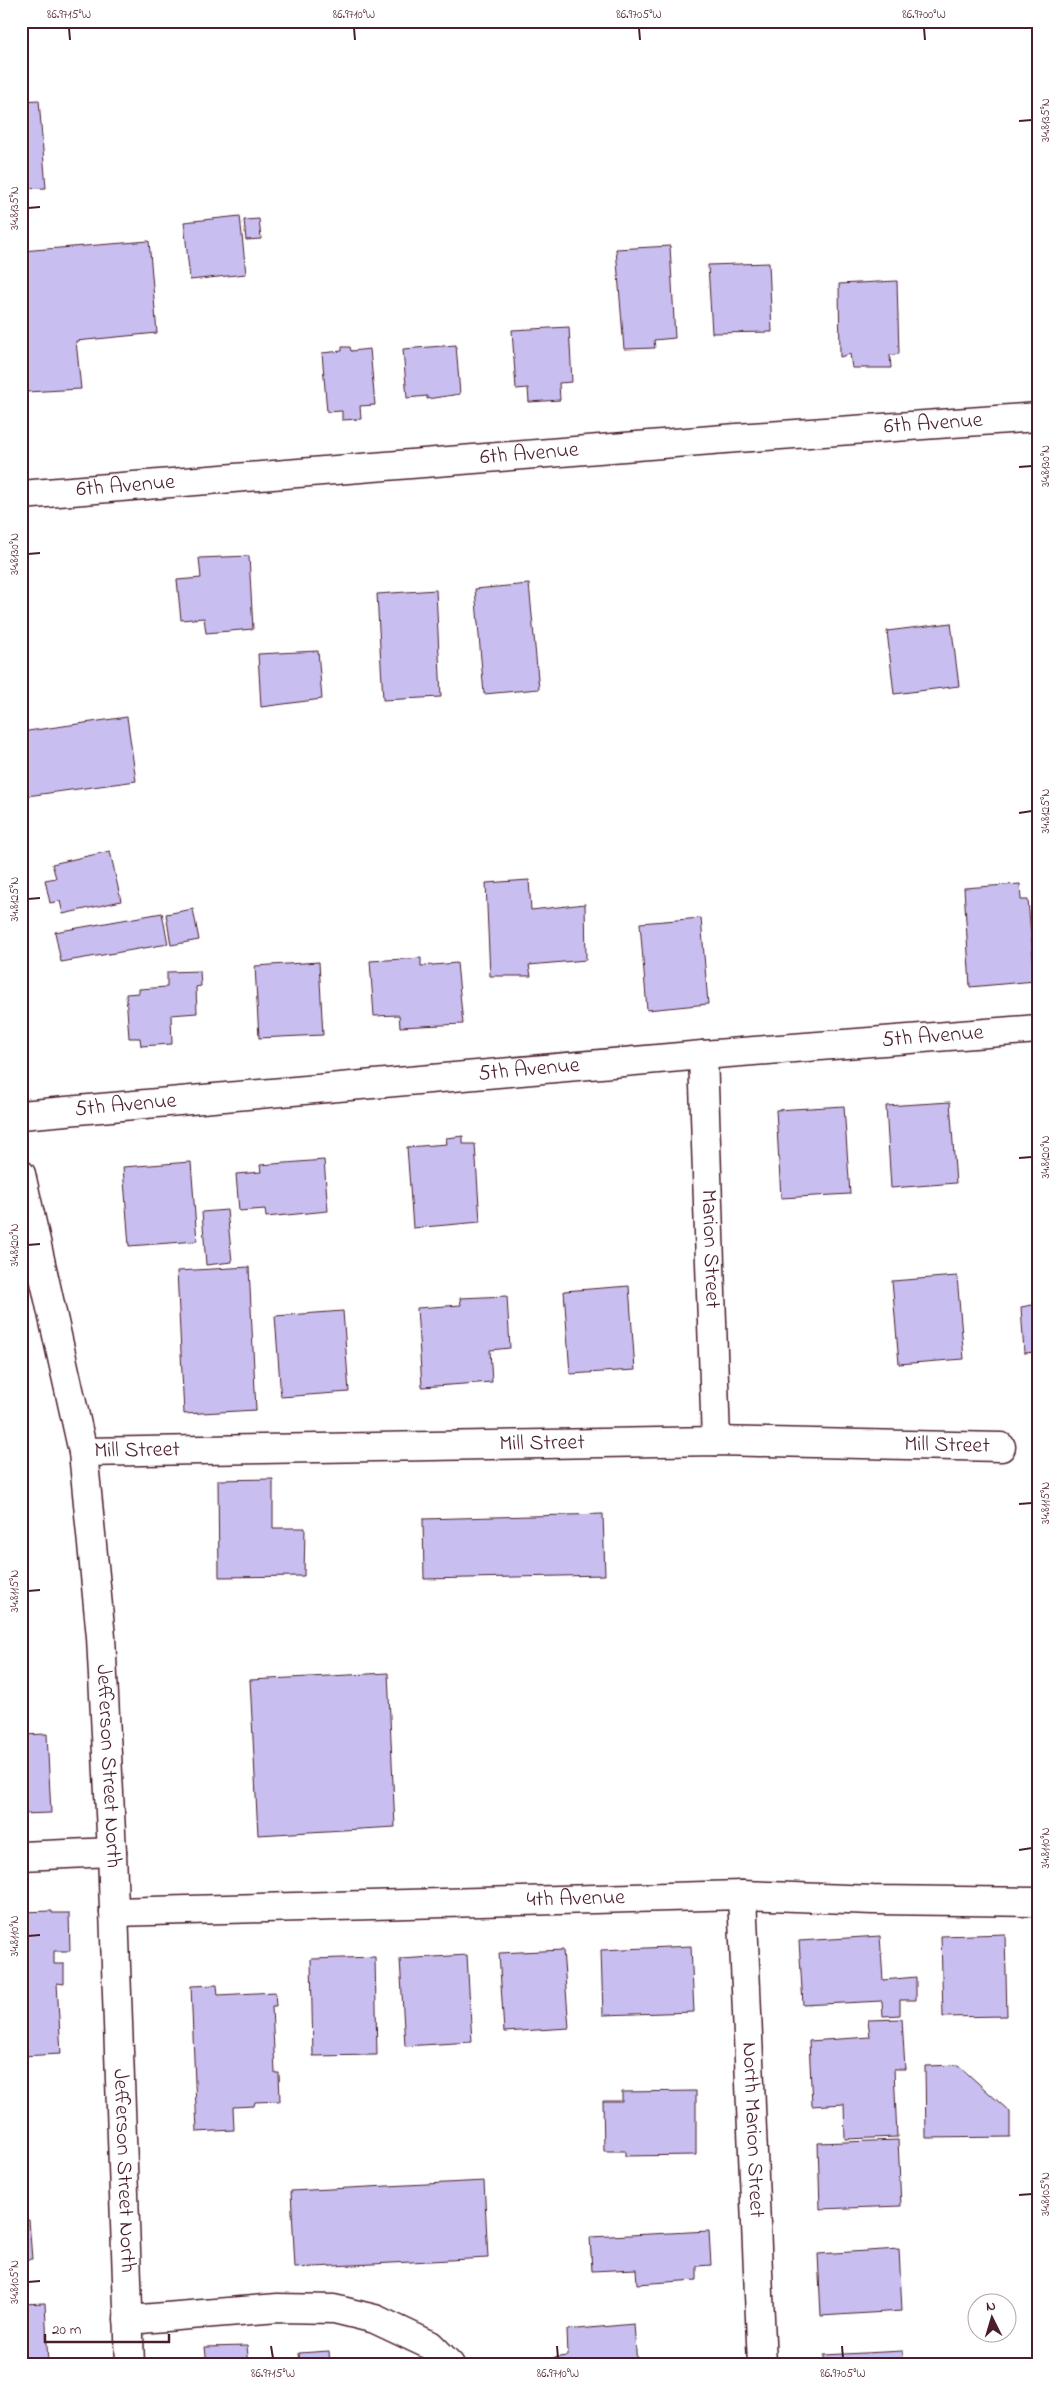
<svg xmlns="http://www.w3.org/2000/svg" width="1059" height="2386" font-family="'Indie Flower',sans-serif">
<rect width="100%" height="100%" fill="#fff"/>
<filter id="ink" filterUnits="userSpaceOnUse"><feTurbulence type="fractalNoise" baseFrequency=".02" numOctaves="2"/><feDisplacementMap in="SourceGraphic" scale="10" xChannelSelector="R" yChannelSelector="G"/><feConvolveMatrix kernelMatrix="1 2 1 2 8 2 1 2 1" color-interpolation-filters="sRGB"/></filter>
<g filter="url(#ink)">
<path fill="#c8bef0" stroke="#4a1f2b" d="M39 100 46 188 21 189V101Z
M240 216 246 274 190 280 184 222Z
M259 219 261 239 246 240 244 220Z
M149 241 157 333 76 341 81 389 26 392 27 403H21V251Z
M670 246 675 338 654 340 655 348 624 349 616 249Z
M769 263 772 332 712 333 708 265Z
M897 281 899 354 890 355 891 368H852L850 354 840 357 839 284Z
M569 327 572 382 559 383 560 400 529 402 528 388 516 389 512 330Z
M456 345 460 394 427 399V396L407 398 403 349Z
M342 347H350L351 351 370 349 375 405 360 406 361 419 342 420V411L327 412 322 353 342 351Z
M249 556 253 629 206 633 204 618 181 620 177 580 201 578 199 558Z
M529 584 539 689 484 694 475 589Z
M436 590 441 697 383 700 377 594Z
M951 623 959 686 894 694 887 631Z
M318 651 322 699 261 707 258 654Z
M127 717 136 781 27 796 21 752V732Z
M110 851 121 901 63 914 60 901 50 903 45 880 56 878 52 864Z
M529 880 531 910 585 904 586 960 529 965 531 976H490L486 883Z
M1020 884 1021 900H1028L1035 981 970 987 964 888Z
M193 909 199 940 171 945 166 914Z
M162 913 168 944 61 962 55 932Z
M701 918 708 1004 647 1010 640 923Z
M421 958V966L457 963 463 1024 400 1027 399 1015 374 1016 370 961Z
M319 962 323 1035 259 1038 255 966Z
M200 971 201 986 196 987 197 1013 171 1015 172 1044 141 1046 140 1038H129L126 994 139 993V989L167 987V972Z
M1035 1061H1038V1134Z
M950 1102 956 1183 891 1188 886 1106Z
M844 1106 850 1194 781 1198 776 1110Z
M463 1136V1144H475L480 1222 413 1228 407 1147 447 1144 446 1138Z
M324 1160 328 1211 266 1217 265 1209 239 1211 236 1174 261 1172 260 1165Z
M191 1162 197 1241 129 1246 123 1167Z
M227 1210 232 1262 206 1265 202 1212Z
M249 1267 256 1410 184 1414 177 1271Z
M957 1276 964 1359 899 1364 892 1281Z
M629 1286 635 1370 570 1374 564 1291Z
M507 1296 510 1348 490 1350 492 1382 422 1387 417 1308 461 1305 460 1298Z
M1038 1304V1352L1024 1353 1021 1307Z
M343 1311 349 1392 281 1397 275 1316Z
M273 1479V1528H305L304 1576 219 1577 218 1480Z
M603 1514 605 1575 424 1579 423 1519Z
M22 1648 25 1708H21V1649Z
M388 1673 395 1827 258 1835 250 1680Z
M47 1734 51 1813 21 1814V1735Z
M52 1911V1913H69L70 1951H54V1964H64V1984L57 1983 61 2054 21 2056V1912Z
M1005 1934 1007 2016 943 2017 941 1936Z
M880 1936 883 1980 916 1977V2000H900V2015L883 2016 882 2001 803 2005 799 1941Z
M691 1946 694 2012 603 2015 601 1950Z
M563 1950 569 2028 504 2032 499 1953Z
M467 1955 472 2042 405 2046 400 1959Z
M375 1957 377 2055 313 2056 311 1959Z
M217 1985 218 1995 275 1992 276 2006H272L275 2073H279L280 2101 255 2102 254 2106 233 2107 234 2130 197 2132 191 1986Z
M902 2019 905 2069H894L897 2137 845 2139 844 2104 812 2106 809 2041 870 2037 868 2020Z
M958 2065 1010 2112V2137L926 2138 925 2066Z
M696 2091V2155L625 2156V2151H604L603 2101H622V2092Z
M898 2140 901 2206 820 2209 818 2143Z
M484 2181 488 2258 295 2268 291 2191Z
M21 2220H29L32 2259 21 2260Z
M709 2231 711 2265 697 2266V2280L637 2284 636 2269 592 2271 590 2237Z
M899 2249 902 2311 821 2316 818 2254Z
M45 2303 48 2365H21V2304Z
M634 2324 637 2365H552V2358L568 2356 567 2330Z
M247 2346 249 2365H207L205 2347Z
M329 2351 330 2365H300L299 2353Z
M903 2351 904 2365H824V2355Z"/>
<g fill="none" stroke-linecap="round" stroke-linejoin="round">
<g stroke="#4a1f2b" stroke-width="31">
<g id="minor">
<path id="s1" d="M21 495 737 438 1038 417"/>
<path id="s2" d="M703 1055 716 1441"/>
<path id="s3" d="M21 1115 703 1055 1038 1029"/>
<path id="s4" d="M83 1452 716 1441 1001 1447"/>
<path d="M21 1856 112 1852"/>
<path id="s5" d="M742 1895 762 2365"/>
<path id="s6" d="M114 1912 742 1895 873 1900 1038 1902"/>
<path d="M128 2320 278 2308 334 2309 375 2319 430 2345 450 2365"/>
</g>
</g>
<g stroke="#4a1f2b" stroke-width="31">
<g id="major">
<path id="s7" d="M21 1174 83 1452 101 1637 112 1852 130 2365"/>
</g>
</g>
<use href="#minor" stroke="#fff" stroke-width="28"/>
<use href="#major" stroke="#fff" stroke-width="28"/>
</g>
</g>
<path fill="none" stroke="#4a1f2b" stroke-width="2" d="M69 28 70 40M354 28 355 40M639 28 640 40M924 28 925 40M1019 121 1032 120M28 208 40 207M1019 467 1032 466M28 554 40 553M1019 813 1032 811M28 899 40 898M1019 1158 1032 1157M28 1245 40 1244M1019 1504 1032 1503M28 1591 40 1590M1019 1850 1032 1848M28 1936 40 1935M1019 2195 1032 2194M28 2282 40 2281M271 2346 273 2358M557 2346 558 2358M842 2346 843 2358"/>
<g text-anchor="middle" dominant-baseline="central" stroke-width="4" stroke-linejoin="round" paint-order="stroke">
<g font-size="22" fill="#4a1f2b" stroke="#fff">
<text stroke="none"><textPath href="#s1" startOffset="915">6th Avenue</textPath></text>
<text stroke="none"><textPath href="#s1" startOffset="510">6th Avenue</textPath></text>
<text stroke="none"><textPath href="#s1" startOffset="105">6th Avenue</textPath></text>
<text stroke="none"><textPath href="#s3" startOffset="915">5th Avenue</textPath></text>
<text stroke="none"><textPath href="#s3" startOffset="510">5th Avenue</textPath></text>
<text stroke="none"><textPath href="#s3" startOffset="105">5th Avenue</textPath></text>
<text stroke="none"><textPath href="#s2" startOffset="194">Marion Street</textPath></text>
<text stroke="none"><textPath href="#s4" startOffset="459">Mill Street</textPath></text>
<text stroke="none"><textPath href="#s4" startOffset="864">Mill Street</textPath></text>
<text stroke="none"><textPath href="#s4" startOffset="54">Mill Street</textPath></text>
<text stroke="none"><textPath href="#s7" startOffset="600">Jefferson Street North</textPath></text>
<text stroke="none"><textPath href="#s6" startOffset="462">4th Avenue</textPath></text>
<text stroke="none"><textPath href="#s5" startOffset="235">North Marion Street</textPath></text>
<text stroke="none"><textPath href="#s7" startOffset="1005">Jefferson Street North</textPath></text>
</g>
</g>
<rect width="1059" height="2386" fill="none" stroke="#fff" stroke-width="55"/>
<g transform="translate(992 2318) rotate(355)"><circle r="24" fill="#ffffff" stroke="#b7a5aa"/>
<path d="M0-4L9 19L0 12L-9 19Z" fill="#4a1f2b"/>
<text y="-8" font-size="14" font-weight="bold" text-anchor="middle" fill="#4a1f2b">N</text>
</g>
<path d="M45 2334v8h124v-8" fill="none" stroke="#4a1f2b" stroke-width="2.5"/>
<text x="52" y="2334" font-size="15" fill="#4a1f2b" stroke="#ffffff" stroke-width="4" paint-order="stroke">20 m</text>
<rect x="28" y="28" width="1004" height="2330" fill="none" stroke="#4a1f2b" stroke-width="2"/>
<g font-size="12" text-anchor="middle" fill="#4a1f2b">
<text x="69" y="18">86.9715°W</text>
<text x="354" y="18">86.9710°W</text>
<text x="639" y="18">86.9705°W</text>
<text x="924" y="18">86.9700°W</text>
<text transform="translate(1045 120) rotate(-90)" y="4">34.8135°N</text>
<text transform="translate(14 208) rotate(-90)" y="4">34.8135°N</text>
<text transform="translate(1045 466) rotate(-90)" y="4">34.8130°N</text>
<text transform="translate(14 554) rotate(-90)" y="4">34.8130°N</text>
<text transform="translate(1045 811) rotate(-90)" y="4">34.8125°N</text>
<text transform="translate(14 899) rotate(-90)" y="4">34.8125°N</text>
<text transform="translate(1045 1157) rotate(-90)" y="4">34.8120°N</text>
<text transform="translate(14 1245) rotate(-90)" y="4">34.8120°N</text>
<text transform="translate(1045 1503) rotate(-90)" y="4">34.8115°N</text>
<text transform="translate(14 1591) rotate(-90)" y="4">34.8115°N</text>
<text transform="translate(1045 1848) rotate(-90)" y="4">34.8110°N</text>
<text transform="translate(14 1936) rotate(-90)" y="4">34.8110°N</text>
<text transform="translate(1045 2194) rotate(-90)" y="4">34.8105°N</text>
<text transform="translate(14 2282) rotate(-90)" y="4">34.8105°N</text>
<text x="273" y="2377">86.9715°W</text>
<text x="558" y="2377">86.9710°W</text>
<text x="843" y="2377">86.9705°W</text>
</g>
</svg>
